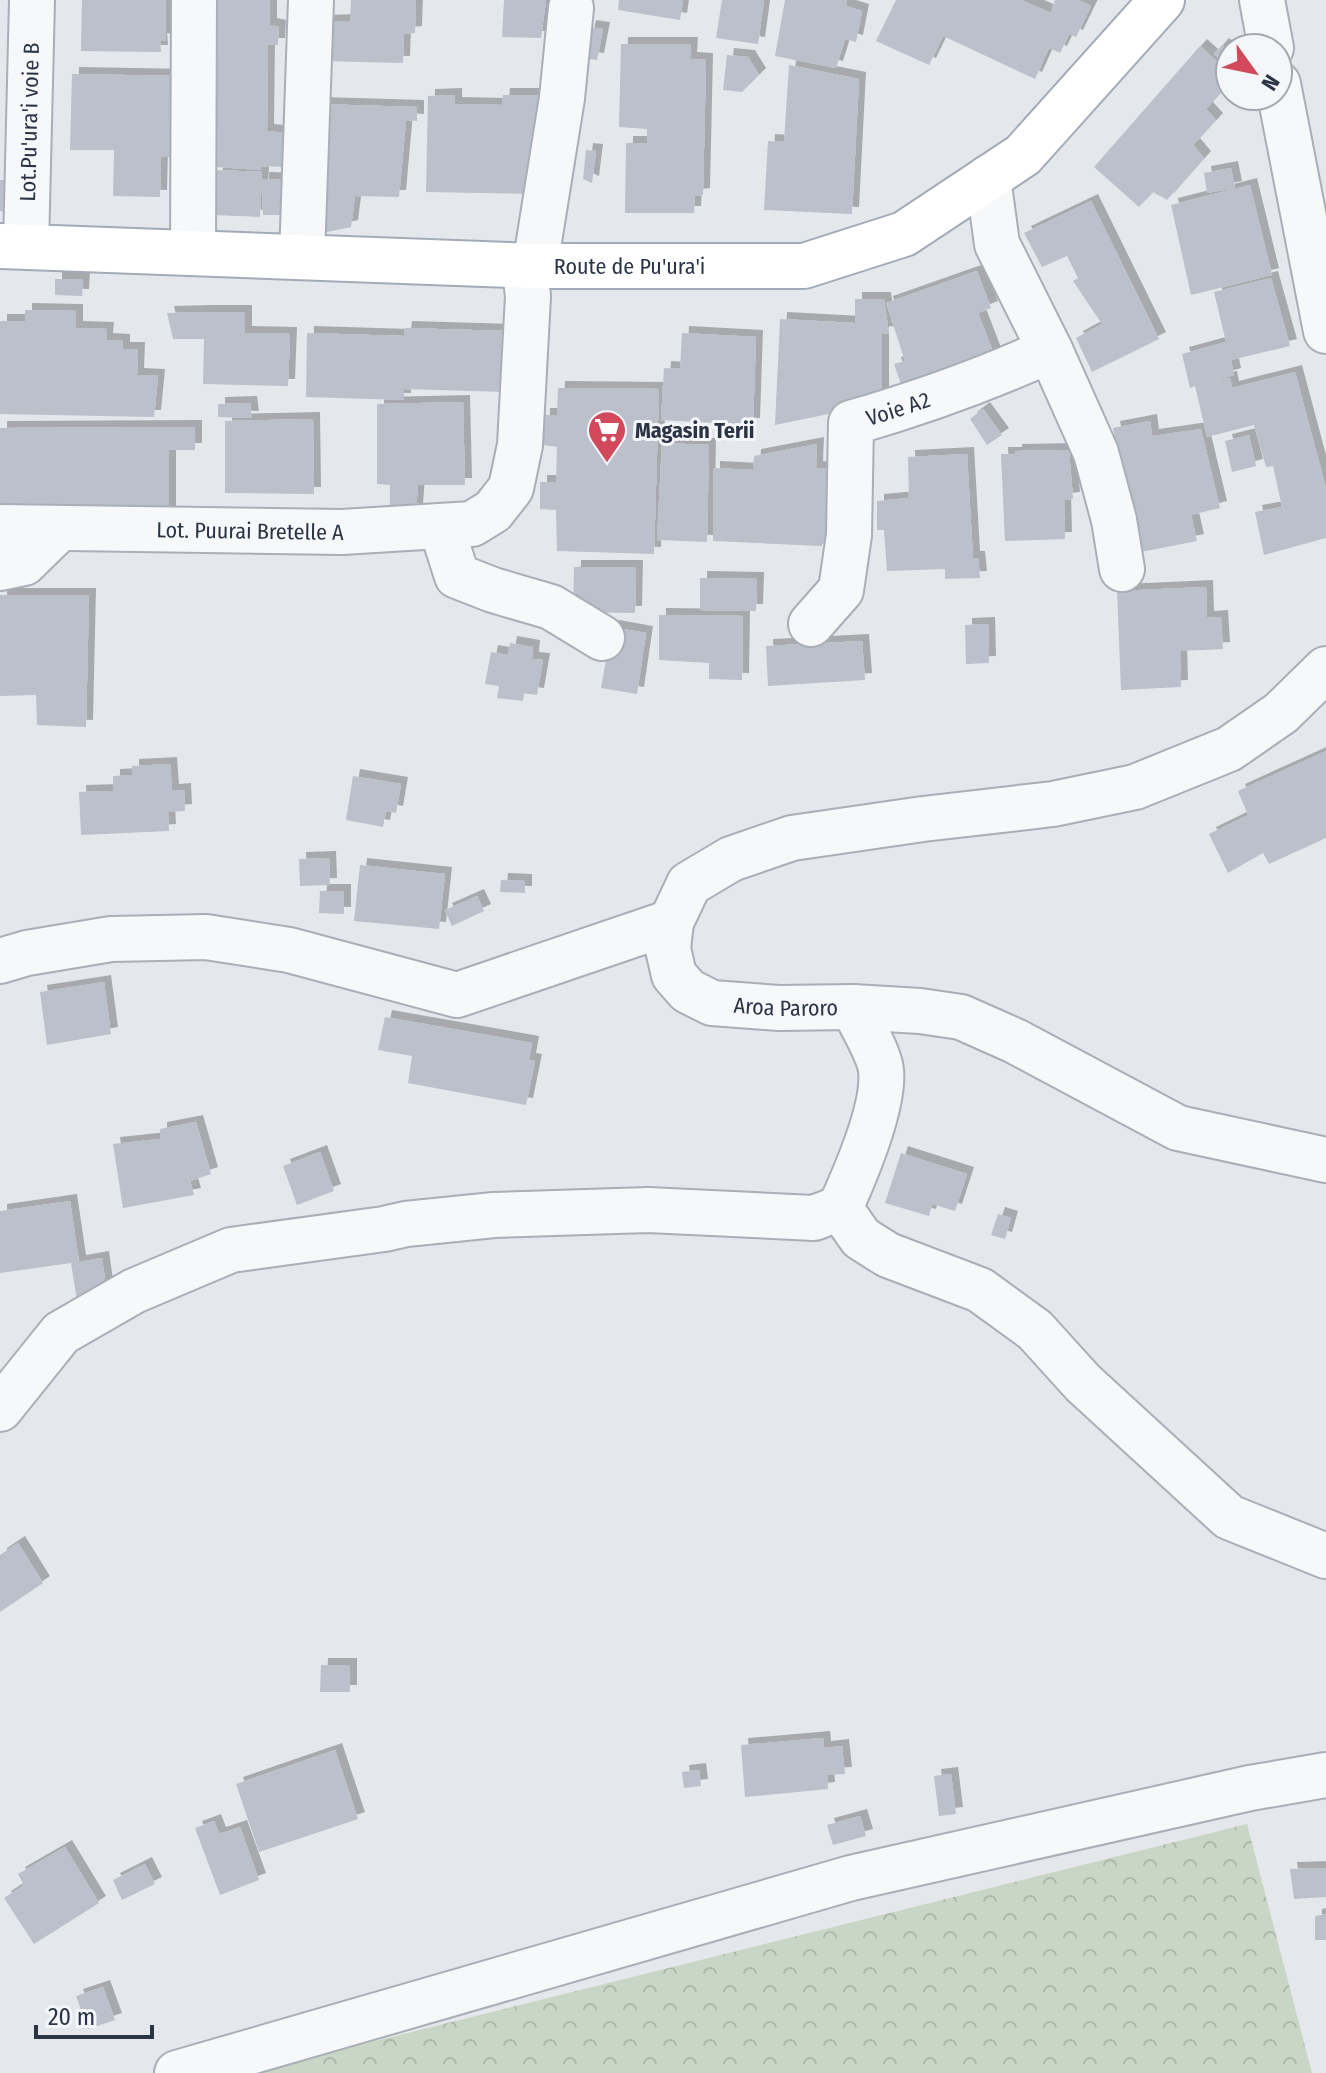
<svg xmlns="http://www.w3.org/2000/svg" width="1326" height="2073" font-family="'Fira Sans Condensed',sans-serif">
<defs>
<pattern id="forest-crowns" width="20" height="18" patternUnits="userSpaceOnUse" patternTransform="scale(2)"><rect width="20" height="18" fill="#c9d6c5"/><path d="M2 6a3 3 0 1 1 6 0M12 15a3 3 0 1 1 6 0" fill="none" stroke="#adb8ab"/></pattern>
<filter id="shadow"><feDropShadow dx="7" dy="-7" stdDeviation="0" flood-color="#0004"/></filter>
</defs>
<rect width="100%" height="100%" fill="#e4e7ec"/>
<path fill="url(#forest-crowns)" d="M1247 1824 1312 2073H247Z"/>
<path fill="#bbc0ca" filter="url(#shadow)" d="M82 0H166V41L160 40 161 52 81 51Z
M209 0H270V25L279 27 278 45H268L267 131 286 133 287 167 260 166 261 170 202 166Z
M351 0H416L415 33 404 34 403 63 321 61 322 22 350 21Z
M504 0H546L541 38 502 37Z
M619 0H683L680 20 618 10Z
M722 0H764L758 44 716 38Z
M785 0H847L846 6 862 11 856 42 845 39 836 68 775 56Z
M896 0H1021L1051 13 1055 0H1078L1091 6 1076 37 1069 34 1060 53 1049 48 1035 79 943 36 929 65 876 41Z
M589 27 603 29 597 60 582 58Z
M621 44H691L690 59 706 60 703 195 695 196 694 213H625L626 143H647V129L619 127Z
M1222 45 1230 52V68L1214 54Z
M1200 46 1230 73V81L1206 109 1216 120 1193 145 1204 158 1167 200 1153 192 1139 207 1094 167Z
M727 55 748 57 759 75 742 92 723 90Z
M789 65 859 79 852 214 764 210 768 141 784 142Z
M72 74 183 76 175 157H161L160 197 113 196 114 150H70Z
M455 95V104L502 105 503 95H538L535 194 426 192 428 96Z
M316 104 417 107V121L406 120 399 197 355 196 351 227 322 233Z
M586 150 596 151 592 183 583 179Z
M1231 168 1235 188 1207 193 1204 173Z
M216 170 262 172 260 217 214 215Z
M262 179 288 180V215H263Z
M0 180H8L6 212 0 211Z
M1250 185 1272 275 1191 295 1171 205Z
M1091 201 1159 339 1092 372 1076 338 1102 324 1073 281 1078 278 1067 256 1042 267 1024 233Z
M977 271 991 308 978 313 995 357 903 390 894 364 905 361 886 303Z
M1271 278 1290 346 1231 360 1234 375 1212 381 1230 378 1232 388 1295 372 1326 488V538L1264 555 1255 512 1282 507 1273 466 1266 467 1254 425 1207 437 1195 386 1190 388 1182 354 1226 342 1214 292Z
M55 279H83L82 296 55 295Z
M855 299H884L889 334 882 333V403L775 425 780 319 855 323Z
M25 310 76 311V328L107 329 106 340 123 341V349H138L137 375 158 376 154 417 0 414V321H25Z
M205 312H245V333L290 334 288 386 203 384 204 339H173L167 313Z
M405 328 507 331 504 392 404 389V400L306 397 307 333 404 336Z
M682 333 756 337 753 425 661 420 664 368 680 369Z
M558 388 659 389 654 554 557 551 556 510 540 509V482H556L557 447 543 445V415H557Z
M463 402 465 485H418L416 510 390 511V485L377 484V404Z
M250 403 252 418 218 417V404Z
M983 409 1002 435 987 445 970 419Z
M313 419 314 494 225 493V421Z
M1150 421 1152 436 1201 429 1220 508 1191 515 1197 541 1136 553 1113 428Z
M195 427V450H169V517L0 516V428Z
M1249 435 1256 466 1232 472 1225 441Z
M662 443 709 445 707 542 657 540Z
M817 444 816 468 837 470 836 544H822V546L713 541V468L753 470 754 456Z
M1069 450 1073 499 1064 500 1065 539 1005 541 1001 454H1015V451Z
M967 454 973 558H978L980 578 945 579V569L887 571 884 530H877V501L909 498 908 457Z
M574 567H636L635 613 573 612Z
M700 578 757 579 756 611 700 610Z
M1206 587 1207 618 1221 617 1223 649 1180 651 1181 687 1121 690 1117 591Z
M0 595H89L86 727 37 725 36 695 0 696Z
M659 615 743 616 742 680 709 679V663L659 660Z
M988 624 989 663 966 664 965 625Z
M612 627 646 633 637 694 601 688Z
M862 641 865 680 768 686 766 646Z
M510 643 533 647 532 659 543 660 537 695 524 693 523 701 497 698 499 686 485 684 491 652 508 655Z
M1326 751V838L1269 864 1263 853 1228 873 1209 834 1248 815 1238 791Z
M170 764 172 791 184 790 185 811 168 812 169 831 81 835 79 792 113 791V776L132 775V766Z
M353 776 401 784 396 813 386 811 383 827 346 820Z
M329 858 330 885 300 886 299 859Z
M360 865 445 874 439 929 354 921Z
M501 880 525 881V893L500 892Z
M320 891H344V914L319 913Z
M477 896 484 911 452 926 445 910Z
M104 982 111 1034 47 1045 40 992Z
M385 1017 532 1043 529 1060 535 1061 526 1105 408 1083 412 1056 378 1050Z
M196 1122 211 1174 190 1181 194 1195 123 1208 113 1144 160 1139V1129Z
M320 1152 334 1191 297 1205 283 1166Z
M901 1153 967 1174 955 1211 932 1204 929 1216 885 1203Z
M70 1201 79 1262 102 1258 107 1294 78 1307 71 1263 0 1273V1211Z
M998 1214 1011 1218 1005 1239 991 1235Z
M18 1543 43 1583 0 1612V1555Z
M321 1665H350V1692H320Z
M823 1738 824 1748 842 1746 845 1774 827 1775 828 1789 745 1797 741 1745Z
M335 1750 358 1819 259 1852 236 1784Z
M699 1770 701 1786 684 1788 682 1772Z
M951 1774 956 1814 939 1816 934 1776Z
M860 1816 866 1836 833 1845 827 1825Z
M214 1821 219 1834 240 1827 259 1880 220 1895 195 1828Z
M65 1847 99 1903 34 1944 4 1898 24 1885 18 1874Z
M145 1864 155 1884 122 1900 113 1880Z
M1326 1868V1897L1294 1899 1290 1869Z
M1326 1914V1940H1315V1916Z
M103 1987 115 2020 88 2029 76 1996Z"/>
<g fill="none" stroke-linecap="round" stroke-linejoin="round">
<g stroke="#a9aeb7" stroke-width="48">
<g id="minor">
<path d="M1262 0 1271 48"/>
<path d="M1278 84 1326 331"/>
<path id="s1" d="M26 246 32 0"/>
<path d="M193 252 194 0"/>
<path d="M302 257 311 0"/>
<path d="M535 266 562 98 571 8"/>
<path d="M1050 350 1096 453 1114 520 1122 569"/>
<path d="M441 526 457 576 493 590 551 607 602 638"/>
<path id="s2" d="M0 527 342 532 472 524 493 511 511 488 520 445 528 296 524 264"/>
<path d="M0 568 24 563 60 528"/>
<path id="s3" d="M811 624 841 590 849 535 851 423C920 403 985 380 1050 350L997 244 988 178"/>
<path id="s4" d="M1326 669 1281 713 1229 749 1135 787 1053 804 923 819 792 838 731 859 689 884 671 922 668 949 674 975 688 991 712 1003 779 1008 853 1007 920 1011 961 1017 1015 1041 1178 1128 1326 1160"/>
<path d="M0 961 27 953 111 939 206 937 289 950 457 995 671 922"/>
<path d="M840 1208C855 1175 885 1106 881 1070 879 1053 861 1024 853 1007"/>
<path d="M0 1409 61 1333 134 1291 231 1250 384 1229 406 1224 494 1215 648 1210 814 1218 840 1208 861 1238 888 1255 980 1290 1035 1330 1083 1383 1229 1517 1326 1556"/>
<path d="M177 2073 851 1878 1250 1788 1326 1775"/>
</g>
</g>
<g stroke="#a3abb8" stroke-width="48">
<g id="major">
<path id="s5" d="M0 246 535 266H804L904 234 1023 155 1162 0"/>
</g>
</g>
<use href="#minor" stroke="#f7f8fa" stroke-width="44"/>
<use href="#major" stroke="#fff" stroke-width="44"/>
</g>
<defs>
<g id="supermarket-pin" transform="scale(2)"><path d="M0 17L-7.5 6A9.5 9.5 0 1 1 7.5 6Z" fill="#d1495b" stroke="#f4f6f9"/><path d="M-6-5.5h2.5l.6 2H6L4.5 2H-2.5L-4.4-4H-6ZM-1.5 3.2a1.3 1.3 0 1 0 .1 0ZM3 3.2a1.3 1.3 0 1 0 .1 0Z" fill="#fff"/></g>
</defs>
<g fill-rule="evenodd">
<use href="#supermarket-pin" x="607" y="430"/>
</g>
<g text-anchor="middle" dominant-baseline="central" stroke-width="6" stroke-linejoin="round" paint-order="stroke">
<g font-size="22" fill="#2b3445" stroke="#f4f6f9">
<text stroke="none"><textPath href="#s1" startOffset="124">Lot.Pu'ura'i voie B</textPath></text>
<text stroke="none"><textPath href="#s5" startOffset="630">Route de Pu'ura'i</textPath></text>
<text stroke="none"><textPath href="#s3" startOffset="262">Voie A2</textPath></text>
<text stroke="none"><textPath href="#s2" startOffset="250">Lot. Puurai Bretelle A</textPath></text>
<text stroke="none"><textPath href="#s4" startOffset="906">Aroa Paroro</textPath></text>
</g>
<g font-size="22" font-weight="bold" fill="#2b3445" stroke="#f4f6f9" text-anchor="start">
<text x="635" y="430">Magasin Terii</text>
</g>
</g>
<g transform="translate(1254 72) rotate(123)"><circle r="38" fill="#f4f6f9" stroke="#a4a8b1" stroke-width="2"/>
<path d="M0-6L14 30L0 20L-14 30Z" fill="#d1495b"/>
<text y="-12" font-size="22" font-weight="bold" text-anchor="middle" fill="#2b3445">N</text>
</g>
<path d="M36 2025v12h116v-12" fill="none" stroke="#2b3445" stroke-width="4"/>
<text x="48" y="2025" font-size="24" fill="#2b3445" stroke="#f4f6f9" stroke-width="6" paint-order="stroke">20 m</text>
</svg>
